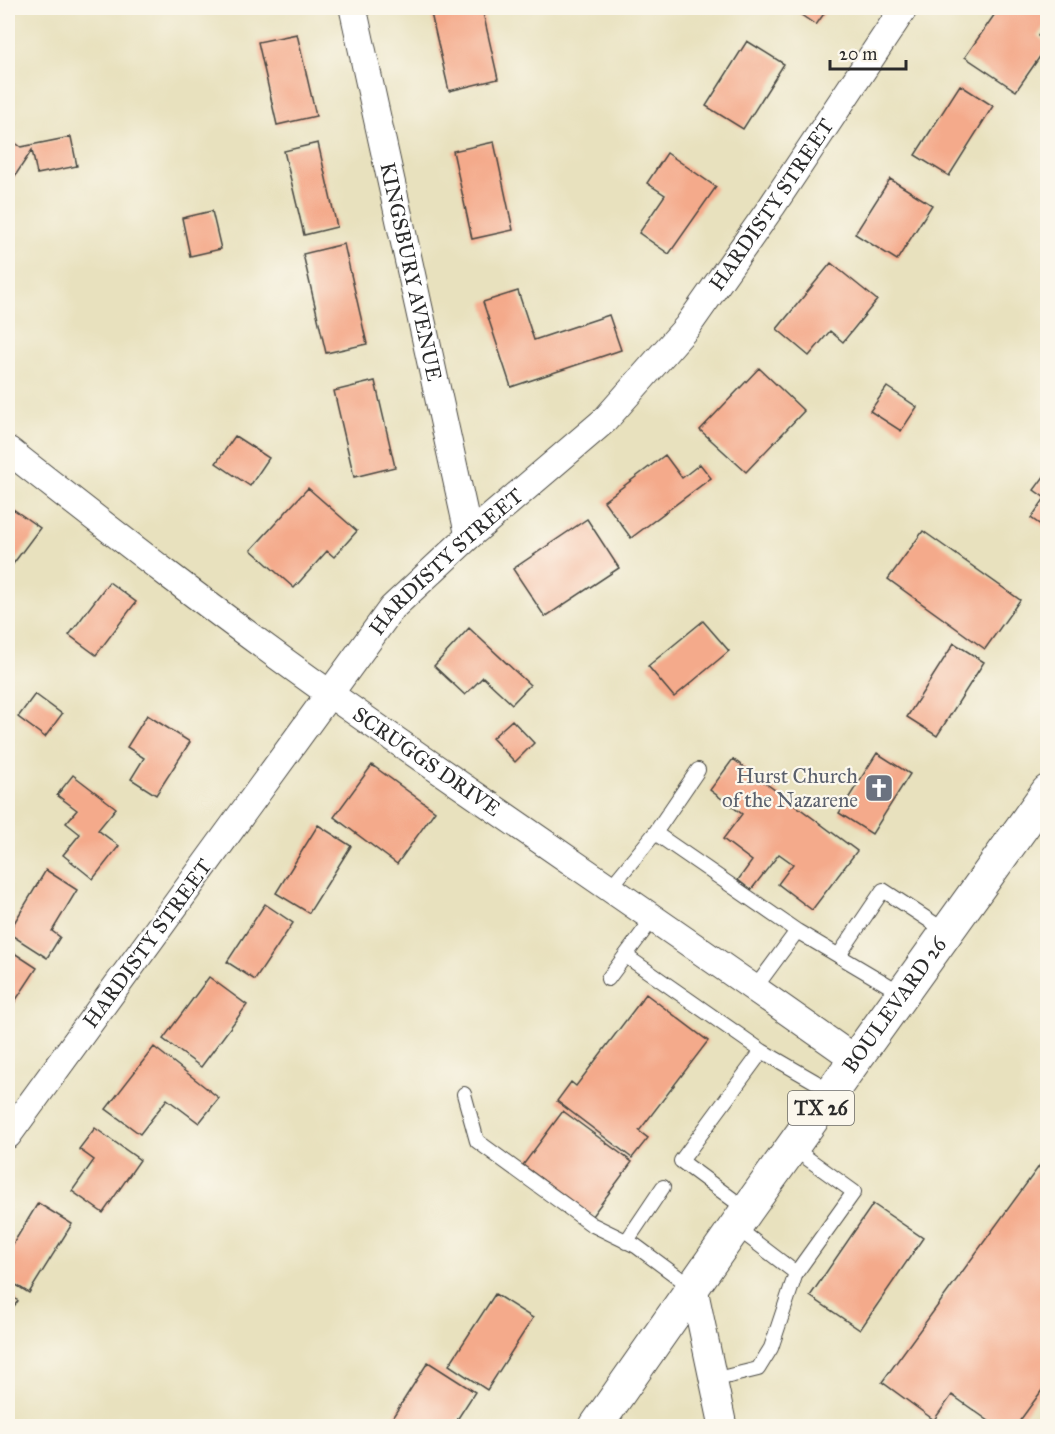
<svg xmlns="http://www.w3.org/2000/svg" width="1055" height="1434" font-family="'IM FELL Great Primer',serif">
<rect width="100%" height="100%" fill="#fbf7ec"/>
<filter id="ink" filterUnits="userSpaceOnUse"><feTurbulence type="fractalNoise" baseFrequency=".0167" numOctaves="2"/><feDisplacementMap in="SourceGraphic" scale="12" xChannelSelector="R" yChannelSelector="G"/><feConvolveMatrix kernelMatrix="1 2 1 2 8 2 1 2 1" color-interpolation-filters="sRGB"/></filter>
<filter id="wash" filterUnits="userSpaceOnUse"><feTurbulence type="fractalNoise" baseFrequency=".008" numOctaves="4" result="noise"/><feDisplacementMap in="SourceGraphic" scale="24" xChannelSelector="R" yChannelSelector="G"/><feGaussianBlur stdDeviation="1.35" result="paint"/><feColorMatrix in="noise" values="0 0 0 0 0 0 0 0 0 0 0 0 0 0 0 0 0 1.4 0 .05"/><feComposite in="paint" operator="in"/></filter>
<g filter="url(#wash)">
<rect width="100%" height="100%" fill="#e8e1be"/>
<g id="blocks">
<path fill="#f4aa8b" d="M436 8H482L498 79 449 91 430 9Z
M791 8H828L816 25Z
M999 8H1048V22L1038 36 1048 45 1016 91 965 57Z
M297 34 316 116 277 125 258 42Z
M747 41 784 64 743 129 706 106Z
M960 85 993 106 949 176 915 155Z
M8 129 12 132 14 142 21 147 71 137 77 166 37 174 32 150 11 182 8 180Z
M494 142 513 230 472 239 453 151Z
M318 143 337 227 304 235 284 151Z
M667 153 716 187 669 254 639 233 665 195 647 183Z
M890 179 932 205 897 260 855 234Z
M212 211 221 249 190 256 182 218Z
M344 244 367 344 326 353 303 254Z
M831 263 877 300 843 342 830 331 809 356 777 329Z
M518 291 534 340 609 315 621 350 511 387 483 302Z
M759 368 804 411 746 472 700 430Z
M375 381 395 467 354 477 334 391Z
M887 387 917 407 901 431 870 411Z
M235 436 269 458 250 486 216 463Z
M665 455 682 478 700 464 711 478 631 538 604 501Z
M1048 471V530L1031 518 1045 498 1034 490Z
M308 488 357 531 334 557 327 551 294 588 251 550Z
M13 509 40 528 10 568 8 566V517Z
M587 519 619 568 545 617 513 569Z
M923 531 1020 600 985 649 888 579Z
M109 582 136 602 96 655 69 635Z
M703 621 729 651 674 697 648 666Z
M469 628 530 685 512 704 483 677 465 695 434 666Z
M954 643 984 662 937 736 907 717Z
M35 694 62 714 45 737 18 717Z
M147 715 190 742 156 795 131 779 144 758 127 747Z
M512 720 534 743 515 762 492 738Z
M877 753 910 774 872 834 839 813Z
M733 759 857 851 812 910 778 884 793 864 779 854 751 890 738 880 752 861 723 839 742 814 710 790Z
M372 765 435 811 397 864 334 817Z
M73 775 116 808 98 830 119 846 93 879 63 855 80 834 66 823 77 810 57 795Z
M318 825 351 846 309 913 276 893Z
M46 870 77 890 52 931 60 937 47 958 8 933Z
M265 904 293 923 255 980 227 962Z
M8 949 37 968 8 1012Z
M209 977 247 1005 201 1067 163 1039Z
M646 994 708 1041 639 1131 648 1138 632 1158 557 1101 571 1082 576 1086Z
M154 1047 219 1098 199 1123 167 1099 140 1134 106 1109Z
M563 1111 632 1162 592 1216 523 1165Z
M95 1128 140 1160 103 1213 72 1191 94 1160 79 1149Z
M1048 1154V1382L1016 1426H996L952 1395 934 1420 882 1382Z
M38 1203 72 1224 29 1293 8 1280V1252Z
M873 1204 923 1238 860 1330 810 1296Z
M8 1293 18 1301 8 1314Z
M495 1294 533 1318 487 1390 449 1365Z
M428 1362 475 1392 453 1426H387Z"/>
</g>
</g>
<g filter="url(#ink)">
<use href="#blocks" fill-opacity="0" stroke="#474641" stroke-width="1.5"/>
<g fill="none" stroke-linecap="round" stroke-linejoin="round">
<g stroke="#474641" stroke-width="16">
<path id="service" d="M655 833 797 931 903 994
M610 888 655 833 698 770
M839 955 883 890 947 932
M626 956 762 1051
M608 979 654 917
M755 988 797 931
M464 1094 477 1141 591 1224 636 1246 694 1289
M747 1210 681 1161 762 1051 833 1092
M737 1228 796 1273 854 1192 793 1148
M626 1242 663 1187
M713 1380 758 1369 771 1348 796 1273"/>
</g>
<g stroke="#474641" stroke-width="29">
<g id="minor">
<path id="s1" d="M353 8 469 536"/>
<path id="s2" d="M8 450C114 533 220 616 330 694 504 817 682 936 856 1060"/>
<path id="s3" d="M8 1135 392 608 469 536 605 420 687 327 772 206 904 8"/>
<path d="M694 1289 723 1426"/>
</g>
</g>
<g stroke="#474641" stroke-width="35">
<g id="primary">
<path id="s4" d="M596 1426 747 1210 1048 791"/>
</g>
</g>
<use href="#service" stroke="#fff" stroke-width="14"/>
<use href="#minor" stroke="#fff" stroke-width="27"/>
<use href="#primary" stroke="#fff" stroke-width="33"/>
</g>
</g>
<defs>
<g id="church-square" transform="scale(1.5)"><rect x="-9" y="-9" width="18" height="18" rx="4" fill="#6b7280" stroke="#fbf7ec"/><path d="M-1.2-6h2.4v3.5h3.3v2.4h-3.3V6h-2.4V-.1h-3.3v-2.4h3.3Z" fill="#fff"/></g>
</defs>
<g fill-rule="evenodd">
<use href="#church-square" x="879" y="788"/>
</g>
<g text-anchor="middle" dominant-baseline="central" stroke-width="4.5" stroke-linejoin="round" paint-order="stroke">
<rect fill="#fbf7ec" stroke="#696865" stroke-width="1.5" x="788" y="1091" width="66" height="34" rx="4.5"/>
<g font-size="20" font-weight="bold" fill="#2b2b2b">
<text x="821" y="1108">TX 26</text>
</g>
<g font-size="21" fill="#2b2b2b" stroke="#fbf7ec">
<text stroke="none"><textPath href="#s3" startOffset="1209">HARDISTY STREET</textPath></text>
<text stroke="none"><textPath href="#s1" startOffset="270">KINGSBURY AVENUE</textPath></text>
<text stroke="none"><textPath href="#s3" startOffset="723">HARDISTY STREET</textPath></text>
<text stroke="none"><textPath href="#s2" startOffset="522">SCRUGGS DRIVE</textPath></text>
<text stroke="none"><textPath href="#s3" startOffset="237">HARDISTY STREET</textPath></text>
<text stroke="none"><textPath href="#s4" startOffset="516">BOULEVARD 26</textPath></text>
</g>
<g font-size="21" fill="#5b616d" stroke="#fbf7ec" text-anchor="end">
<text x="858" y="776">Hurst Church<tspan x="858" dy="24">of the Nazarene</tspan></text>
</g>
</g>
<rect width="1055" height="1434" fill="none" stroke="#fbf7ec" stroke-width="30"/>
<path d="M830 60v9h76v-9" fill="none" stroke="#2b2b2b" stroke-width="3"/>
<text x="839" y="60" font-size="18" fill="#2b2b2b" stroke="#fbf7ec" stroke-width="4.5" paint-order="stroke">20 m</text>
</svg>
